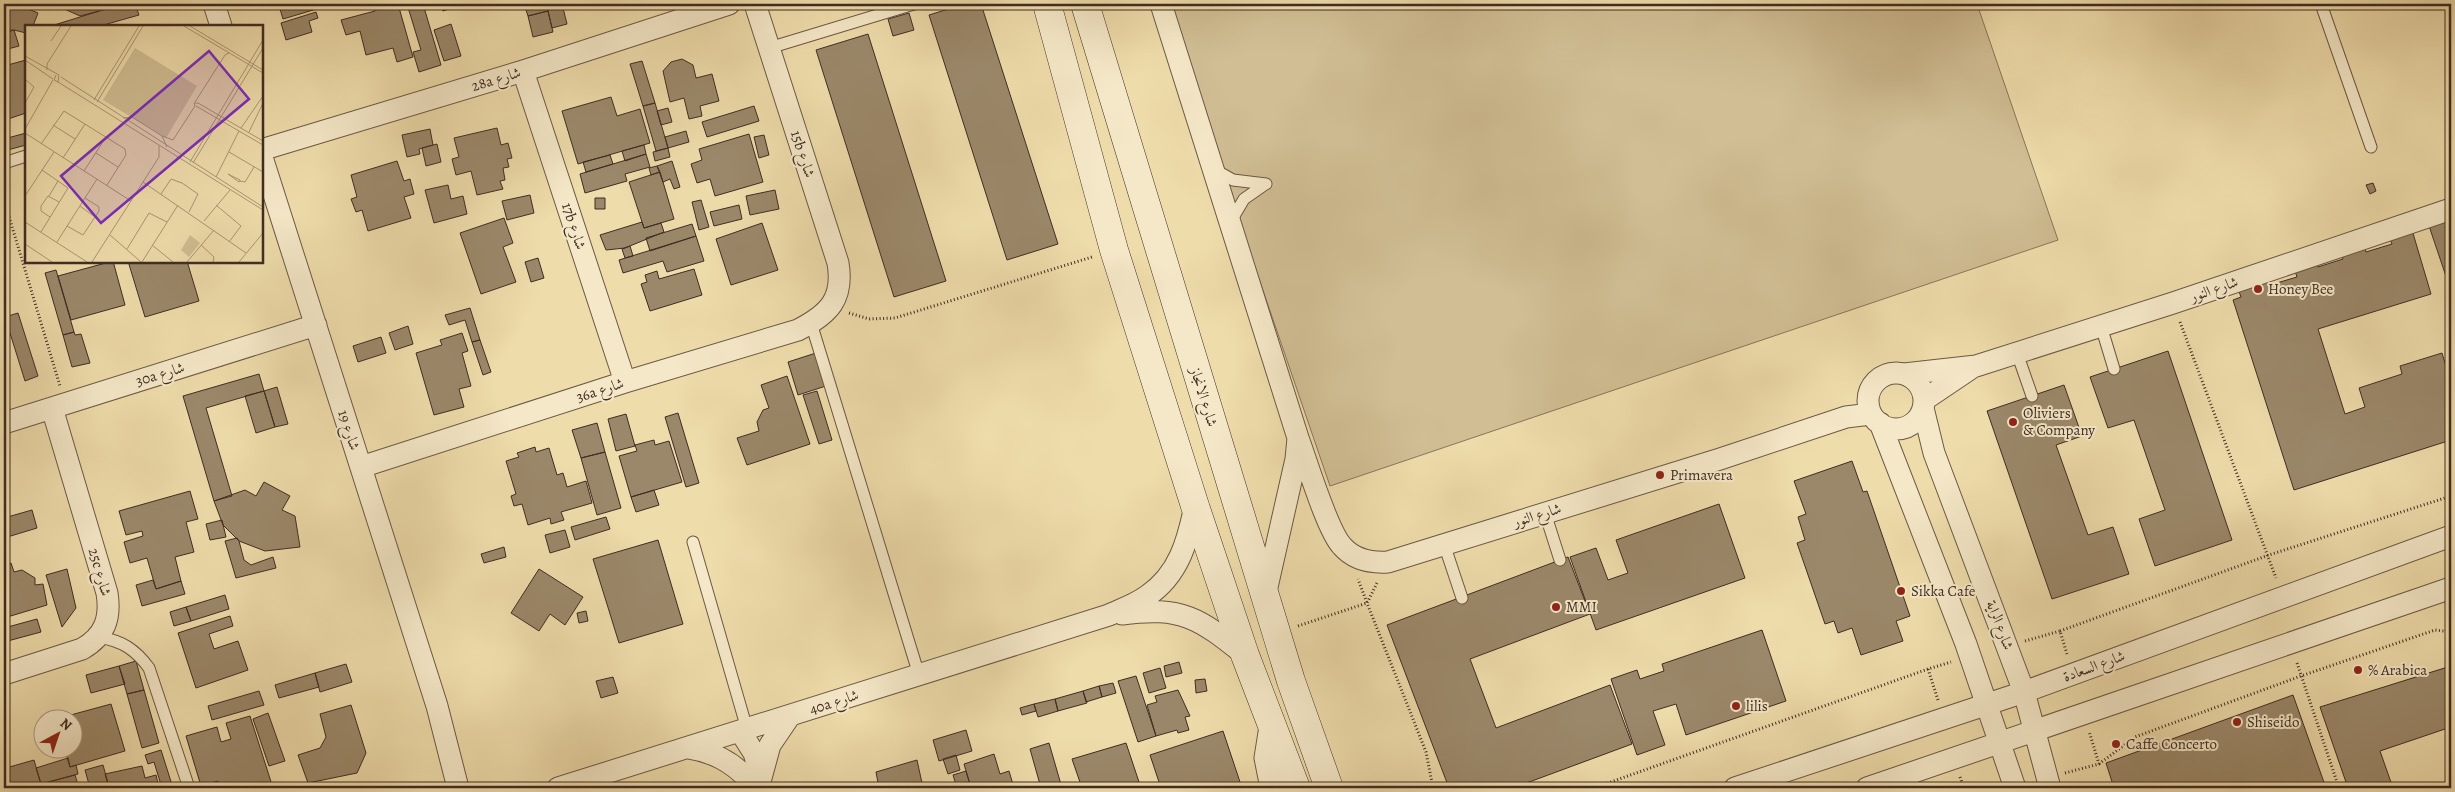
<svg xmlns="http://www.w3.org/2000/svg" width="2455" height="792" font-family="Alegreya,Amiri,serif">
<rect width="100%" height="100%" fill="#efdcab"/>
<filter id="stains"><feTurbulence type="fractalNoise" baseFrequency=".004" numOctaves="4"/><feColorMatrix values="0 0 0 0 .2 0 0 0 0 .09 0 0 0 0 .02 0 0 0 .5 -.17"/></filter>
<radialGradient id="worn" r=".72"><stop offset=".6" stop-color="#630" stop-opacity="0"/><stop offset="1" stop-color="#630" stop-opacity=".3"/></radialGradient>
<path fill="#d1be94" stroke="#88755c" d="M1165 4H1977L2058 240 1330 486Z"/>
<path fill="#9b886a" stroke="#3f2c23" d="M4 4H16L38 13 33 26H26V33L14 30 4 31Z
M53 4H97L99 11 80 16Z
M122 4H135L139 15 100 26H51Z
M296 4H319L320 8 283 19 280 9Z
M372 4H398L413 57 397 62 393 48 366 55 360 31 346 35 341 20 375 11Z
M407 4H423L441 65 419 72 413 52 421 50Z
M440 4H464L443 11Z
M524 4H546L548 11 528 16Z
M562 4 567 24 552 28 547 7Z
M965 4H981L1058 244 1007 260 929 15Z
M548 11 553 32 533 37 528 16Z
M316 12 318 18 309 21 312 32 286 40 281 23Z
M909 13 914 30 893 36 888 19Z
M451 24 461 56 444 61 434 30Z
M14 30 19 46 4 50V33Z
M868 34 946 281 894 297 816 50Z
M682 59 693 65 696 78 712 74 719 101 700 106 702 116 689 119 684 98 670 102 663 71 671 62Z
M26 60V113L8 119 4 106V66Z
M642 61 655 103 643 106 630 64Z
M611 97 617 116 640 109 650 143 578 164 562 111Z
M655 103 668 148 656 151 643 106Z
M754 106 759 121 707 137 702 122Z
M668 108 672 122 661 125 657 111Z
M497 128 501 145 508 143 512 158 507 159 509 167 503 168 505 180 500 181 503 189 477 195 471 171 456 175 452 159 459 157 454 138Z
M430 129 433 145 419 149 420 154 407 157 402 135Z
M686 131 689 142 668 148 665 137Z
M26 133V145L4 151V139Z
M749 134 763 182 715 196 710 179 697 183 691 164 702 160 699 149Z
M764 135 769 155 759 158 754 137Z
M437 144 441 162 426 166 422 148Z
M644 145 646 154 625 161 622 151Z
M668 148 670 157 655 161 653 152Z
M646 154 650 167 625 174 627 181 585 193 580 174Z
M610 155 613 164 586 172 583 162Z
M397 161 404 181 410 179 414 194 404 197 411 218 368 231 362 210 356 212 351 199 357 197 351 175Z
M672 161 680 187 674 189 670 179 663 182 657 166Z
M657 166 660 172 651 175 649 168Z
M660 172 674 219 644 228 629 182Z
M2373 183 2376 191 2370 194 2366 185Z
M448 185 451 199 463 196 467 214 434 223 425 190Z
M775 190 779 209 750 215 746 196Z
M530 195 534 213 507 220 502 201Z
M595 198H605V209H595Z
M701 200 709 227 699 230 692 202Z
M739 205 742 219 714 226 710 212Z
M2451 212V291L2427 220Z
M504 218 513 243 503 247 516 282 481 294 460 233Z
M642 222 644 228 661 223 664 232 625 248 606 250 600 235Z
M762 223 778 270 731 285 716 239Z
M692 224 696 236 650 251 646 238Z
M2412 230 2431 294 2318 329 2345 414 2365 407 2359 388 2402 374 2400 366 2442 353 2448 373H2451V440L2294 490 2233 300 2241 297 2238 289 2268 279 2270 285 2297 277 2294 268 2316 261 2318 267 2343 259 2341 253 2364 247 2366 252 2392 244 2389 237Z
M696 236 704 261 667 272 663 261 623 273 619 260Z
M630 246 633 256 625 258 622 249Z
M4 247 9 264 4 265Z
M538 258 544 278 531 282 525 262Z
M113 261 125 305 71 320 58 276Z
M128 261H187L199 301 145 317Z
M694 269 702 295 650 311 641 284 647 282 645 275 657 271 659 279Z
M56 270 74 332 63 335 45 273Z
M470 308 480 340 472 342 465 320 449 325 445 315Z
M18 313 38 376 25 381 5 317Z
M408 326 413 344 395 350 389 333Z
M74 332 75 335 81 334 90 363 72 367 63 335Z
M462 333 468 351 462 353 471 386 459 389 464 407 434 415 416 353 442 345 440 340Z
M381 337 386 353 358 362 353 346Z
M480 340 491 372 483 375 472 342Z
M2168 351 2232 540 2155 566 2139 519 2165 510 2134 420 2108 428 2090 377Z
M819 352 829 385 798 395 788 362Z
M259 374 264 391 206 408 232 496 214 501 183 396Z
M787 376 810 444 747 465 737 438 759 431 757 422 763 410 769 408 761 385Z
M2064 385 2082 436 2056 445 2088 535 2113 527 2129 574 2052 599 1987 411Z
M277 387 288 424 275 427 264 391Z
M264 391 275 427 256 433 245 396Z
M817 391 832 440 819 444 803 395Z
M678 413 699 483 686 487 665 417Z
M626 414 635 446 616 451 608 419Z
M597 423 605 452 581 458 572 430Z
M654 440 655 445 669 441 682 482 631 497 619 456 637 451 635 445Z
M535 447 536 452 549 448 557 475 563 473 567 487 586 481 592 503 561 512 564 520 551 524 550 518 528 525 522 504 514 506 511 496 516 494 506 461 519 457 517 453Z
M605 452 621 508 597 515 581 458Z
M1852 461 1863 492 1867 491 1910 616 1896 621 1903 641 1861 655 1852 628 1838 633 1834 621 1825 624 1797 543 1805 540 1798 517 1806 514 1794 481Z
M264 482 290 496 282 510 295 516 300 547 265 551 239 541 223 525 214 501 245 490 256 496Z
M654 490 659 505 636 512 631 497Z
M190 491 198 519 186 522 194 552 175 557 181 581 156 589 147 558 130 563 124 542 143 536 142 531 126 535 119 511Z
M1719 504 1745 578 1596 630 1570 557 1596 548 1608 580 1628 573 1616 540Z
M32 510 37 528 4 538V518Z
M606 517 610 529 575 540 571 527Z
M222 520 226 537 210 540 206 524Z
M565 530 570 547 550 553 545 535Z
M237 538 239 541 244 560 251 565 273 557 276 568 236 578 225 541Z
M658 540 683 624 619 643 593 559Z
M504 547 506 557 484 563 481 554Z
M1568 557 1590 614 1470 659 1496 728 1610 685 1632 744 1513 788H1449L1387 625Z
M11 563 14 572 22 570 35 578V585L43 584 47 605 4 618V566Z
M67 569 76 608 62 627 46 575Z
M539 569 583 597 565 625 550 614 539 631 511 613Z
M153 580 156 589 181 581 185 594 142 606 136 585Z
M225 595 229 609 191 621 186 607Z
M186 607 191 621 174 626 170 612Z
M586 611 588 621 579 623 577 613Z
M230 616 233 626 209 634 214 649 238 641 248 670 196 688 178 633Z
M37 619 41 632 4 642V628Z
M1762 630 1786 701 1686 735 1676 704 1653 711 1665 745 1637 755 1611 679 1637 670 1640 679 1664 671 1662 664Z
M136 661 144 690 127 694 119 666Z
M1179 662 1182 673 1166 677 1164 666Z
M346 664 352 682 320 692 315 673Z
M119 666 125 684 91 693 86 675Z
M2451 666V727L2380 751 2393 788H2348L2320 707Z
M1160 668 1166 688 1149 693 1143 673Z
M315 673 319 687 279 698 275 685Z
M1136 676 1156 736 1138 742 1118 681Z
M613 677 618 693 601 698 596 681Z
M1205 679 1207 691 1196 693 1195 680Z
M1113 683 1116 693 1102 697 1099 686Z
M1099 686 1102 697 1086 702 1083 691Z
M144 690 159 743 142 748 127 694Z
M1178 690 1190 716 1185 717 1189 730 1178 733 1177 730 1156 736 1147 705 1157 702 1155 696Z
M259 691 264 705 212 720 208 706Z
M1083 691 1087 703 1058 711 1055 699Z
M2293 695 2326 788H2114L2106 763Z
M1055 699 1058 711 1038 717 1034 704Z
M111 704 125 751 70 767 65 750H72V720L56 719Z
M1034 704 1036 711 1022 715 1020 708Z
M351 705 366 753 357 773 308 783 298 755 320 748 326 737 320 714Z
M268 713 285 761 269 766 253 719Z
M250 716 273 788H220L218 781 201 786 186 736 217 727 221 742 231 739 226 723Z
M966 730 972 751 939 761 933 740Z
M1223 731 1242 788H1161L1150 755Z
M1049 743 1062 788H1041L1030 749Z
M1126 743 1141 788H1082L1072 759Z
M161 750 173 788H162L154 762 148 764 145 755Z
M994 754 1000 774 1009 771 1014 788H971L964 764Z
M956 755 960 770 948 774 943 759Z
M68 758 70 767 76 765 78 774 41 784 36 768Z
M34 760 41 784 28 788H12L6 768Z
M917 760 922 783H939L940 788H879L876 772Z
M103 765 108 783 90 788 85 770Z
M142 766 145 778 156 775 159 788H109L105 774Z
M966 771 971 788H957L953 775Z
M75 775 79 788H28L41 784Z
M860 784 878 788H858Z"/>
<g fill="none" stroke-linecap="round" stroke-linejoin="round">
<g stroke="#6b5845" stroke-width="13">
<path id="lane" d="M2321 4 2371 147
M769 48 914 4
M4 163 26 156
M1215 170 1233 180 1266 184
M1231 221 1244 199 1264 185
M811 323 919 675
M2101 326 2114 369
M2017 353 2032 396
M1545 513 1560 560
M693 542 747 729
M1444 544 1462 598
M99 637C122 641 135 649 149 668L189 788"/>
</g>
<g stroke="#6b5845" stroke-width="23">
<path id="street" d="M214 4 221 26
M1161 4 1298 438 1296 459 1265 596
M523 71 625 382
M261 150 523 71 729 4
M261 154 437 706 458 788
M1868 401a28 28 0 1 1 56 0a28 28 0 1 1-56 0Z
M1904 374 1976 366 2173 303 2451 209
M1924 400 1973 367
M1923 408 1934 453 2024 692 2050 788
M4 423 316 325
M1880 423 1966 644 2015 788
M1298 438C1307 462 1327 530 1342 546 1354 560 1371 563 1388 562L1720 459 1846 417 1871 414
M361 467 625 382 798 330C829 314 844 299 838 263L755 4
M1122 614C1182 606 1199 618 1245 655
M4 674 82 649C105 636 111 618 107 593L52 408
M740 731 754 753 761 778
M688 748C713 752 731 761 749 780
M761 778 770 745 789 717
M558 788 1109 615C1122 609 1136 604 1147 596 1179 575 1188 540 1195 506
M1271 788 1265 758 1271 720
M1735 788 2024 692 2451 536
M1867 788 2451 588"/>
</g>
<g stroke="#3f2c23" stroke-width="29">
<path id="secondary" d="M1047 4 1114 250 1195 506 1245 655 1296 788
M1085 4 1291 681 1329 788"/>
</g>
<path stroke="#3f2c23" stroke-width="3" stroke-dasharray="1 2.5" stroke-linecap="butt" d="M4 200 60 386
M849 313 869 319 895 318 1092 257
M2180 322 2276 578
M1377 583 1367 603 1426 752 1433 788
M1298 626 1367 603 1358 579
M2060 631 2269 555 2451 496
M2025 641 2060 631 2067 654
M2297 663 2339 788
M1938 700 1928 669 1951 662
M2099 764 2135 737 2301 676 2435 630 2451 632
M2065 773 2099 764 2089 731
M1960 777 1964 788
M1594 788 1928 669"/>
<use href="#lane" stroke="#f5e8c8" stroke-width="11"/>
<use href="#street" stroke="#f5e8c8" stroke-width="21"/>
<use href="#secondary" stroke="#f5e8c8" stroke-width="28"/>
</g>
<g fill="#8f2418" stroke="#f5e8c8" stroke-width="2">
<circle cx="2258" cy="289" r="5"/>
<circle cx="2013" cy="422" r="5"/>
<circle cx="1660" cy="475" r="5"/>
<circle cx="1901" cy="591" r="5"/>
<circle cx="1556" cy="607" r="5"/>
<circle cx="2358" cy="670" r="5"/>
<circle cx="1736" cy="706" r="5"/>
<circle cx="2237" cy="722" r="5"/>
<circle cx="2116" cy="744" r="5"/>
</g>
<g text-anchor="middle" dominant-baseline="central" stroke-width="4" stroke-linejoin="round" paint-order="stroke">
<g font-size="15" fill="#3f2c23" stroke="#f5e8c8">
<text transform="translate(496 79) rotate(-17)">28a شارع</text>
<text transform="translate(803 154) rotate(72)">15b شارع</text>
<text transform="translate(574 226) rotate(72)">17b شارع</text>
<text transform="translate(2214 289) rotate(-19)">شارع النور</text>
<text transform="translate(160 374) rotate(-17)">30a شارع</text>
<text transform="translate(600 390) rotate(-18)">36a شارع</text>
<text transform="translate(1204 397) rotate(73)">شارع الانجاز</text>
<text transform="translate(349 430) rotate(72)">شارع 19</text>
<text transform="translate(1537 515) rotate(-17)">شارع النور</text>
<text transform="translate(100 572) rotate(74)">25c شارع</text>
<text transform="translate(2000 625) rotate(69)">شارع الراية</text>
<text transform="translate(2094 666) rotate(-20)">شارع السعادة</text>
<text transform="translate(834 702) rotate(-18)">40a شارع</text>
</g>
<g font-size="15" fill="#3f2c23" stroke="#f5e8c8" text-anchor="start">
<text x="2268" y="289">Honey Bee</text>
<text x="2023" y="413">Oliviers<tspan x="2023" dy="17">&amp; Company</tspan></text>
<text x="1670" y="475">Primavera</text>
<text x="1911" y="591">Sikka Cafe</text>
<text x="1566" y="607">MMI</text>
<text x="2368" y="670">% Arabica</text>
<text x="1746" y="706">lilis</text>
<text x="2247" y="722">Shiseido</text>
<text x="2126" y="744">Caffe Concerto</text>
</g>
</g>
<g transform="translate(25 25)">
<rect width="238" height="238" fill="#efdcab"/>
<path d="M110 23 172 61 141 113 78 75ZM165 210 175 218 164 232 156 225Z" fill="#d1be94"/>
<path fill="none" stroke="#a99675" stroke-width="1" d="M159 1 238 48M165 1 238 45M26 16 36 1M0 31 34 50 33 57 29 55 31 50M0 35 28 54M22 45V39L46 1M36 52 238 182M0 54 9 62 0 78M33 57 238 185M69 75 114 1M72 77 118 1M170 77 200 30 204 28M173 78 238 116M171 81 238 120M98 93 107 92 137 111 142 122M28 100 50 114M216 103 238 71M0 104 28 55M224 107 238 78M0 108 106 176M137 111 148 115 170 81 169 78H173M16 119 39 86 100 124 101 130 82 160M204 127 238 147M71 128 93 142M38 133 60 99M165 137 238 15M168 138 238 23M59 146 81 112M203 149 215 155V156L214 157ZM191 152 214 106M215 156 220 157 229 142M118 157 221 228M136 169 146 154 157 158 173 169 164 187M0 171 29 127M24 171 33 156M191 180 216 201 204 217M55 181 70 192M25 192 16 186V181L23 171 34 177M179 196 205 165M0 197 62 237M42 201 58 210 74 186V182L60 173M16 207 43 163 17 145M85 210 116 237M32 217 72 154M0 219 27 237M127 220 148 237M176 220 189 232 188 237M102 224 124 188 142 197M67 237 134 132V121M117 237 153 180M162 237 189 205M214 237 238 208"/>
<path fill="#7b2cbf" fill-opacity="0.15" stroke="#7b2cbf" stroke-width="2.5" d="M184 26 224 74 76 198 36 151Z"/>
<rect width="238" height="238" fill="none" stroke="#3f2c23" stroke-width="2.5"/>
</g>
<rect width="2455" height="792" fill="none" stroke="#efdcab" stroke-width="20"/>
<rect x="5" y="5" width="2445" height="782" fill="none" stroke="#3f2c23" stroke-width="2.5"/>
<rect x="10" y="10" width="2435" height="772" fill="none" stroke="#3f2c23"/>
<g transform="translate(58 734) rotate(40)"><circle r="24" fill="#f5e8c8" stroke="#ac9d86"/>
<path d="M0-4L9 19L0 12L-9 19Z" fill="#8f2418"/>
<text y="-8" font-size="14" font-weight="bold" text-anchor="middle" fill="#3f2c23">N</text>
</g>
<rect width="100%" height="100%" filter="url(#stains)"/>
<rect width="100%" height="100%" fill="url(#worn)"/>
</svg>
